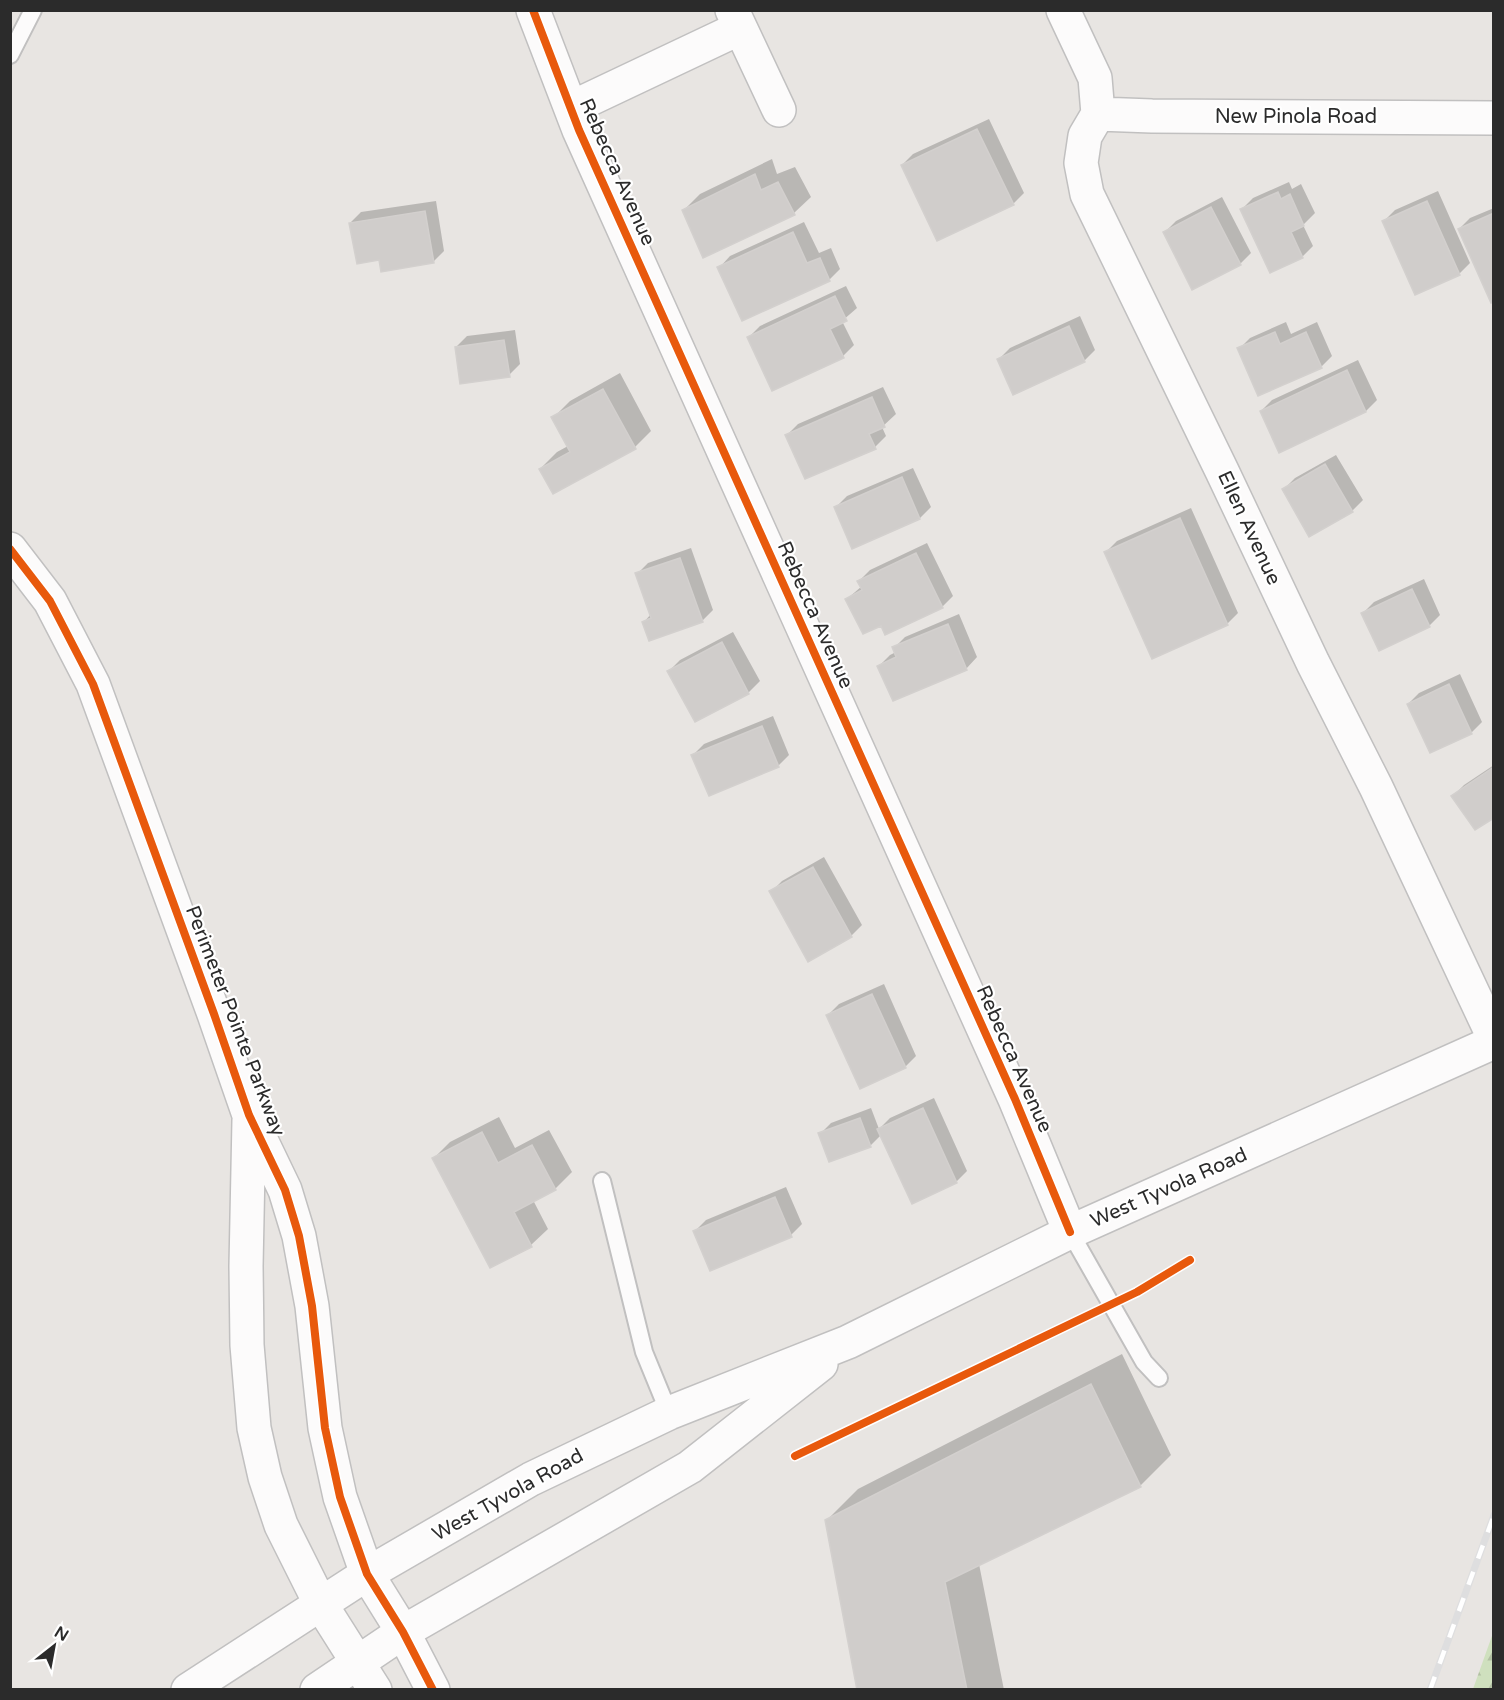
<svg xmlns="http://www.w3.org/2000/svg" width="1504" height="1700" font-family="'Varela Round',sans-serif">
<defs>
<pattern id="forest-firs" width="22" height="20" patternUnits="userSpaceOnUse" patternTransform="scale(1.5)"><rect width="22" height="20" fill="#cfe0be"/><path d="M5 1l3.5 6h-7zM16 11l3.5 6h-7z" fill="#b2c0a3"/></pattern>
</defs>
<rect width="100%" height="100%" fill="#e8e5e2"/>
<path fill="url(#forest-firs)" d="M1493 1633V1689H1473Z"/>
<path fill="#0003" d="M989 119 1024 193 1013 204 902 165 913 154Z
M772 159 777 174 795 167 811 197 794 213 704 256 684 210 700 194Z
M1289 182 1292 189 1301 184 1315 213 1303 225 1313 246 1302 257 1242 209 1253 198Z
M1438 191 1470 263 1459 274 1384 221 1395 210Z
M1222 197 1251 253 1240 264 1165 232 1176 221Z
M436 201 444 251 433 262 380 259 350 223 361 212Z
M1494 208V300L1459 229 1470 218Z
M804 222 819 253 831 248 840 269 829 280 719 268 730 256Z
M846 286 857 308 842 321 854 345 843 356 749 337 760 326Z
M1080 316 1095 350 1084 361 1014 393 999 359 1010 348Z
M1286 322 1291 334 1317 322 1332 356 1321 367 1239 349 1250 338Z
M515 330 520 364 509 375 456 347 467 336Z
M1358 360 1377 400 1366 411H1261L1272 400Z
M620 373 651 431 635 447 540 469 557 452 568 446 553 418 570 401Z
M883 387 896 414 882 427 886 436 875 447 787 435 798 424Z
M1336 455 1363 500 1352 511 1284 489 1295 478Z
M913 468 931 507 920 518 836 507 847 496Z
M1191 508 1238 613 1227 624 1106 552 1117 541Z
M927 543 953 596 942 607 881 624 847 599 862 586 859 581 870 570Z
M691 548 713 610 702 621 644 622 651 614 637 574 648 563Z
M1424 579 1440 615 1429 626 1363 613 1374 602Z
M959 614 977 657 966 669 879 666 890 655 896 652 894 648 905 637Z
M733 632 760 681 749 692 695 720 669 671 680 660Z
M1460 674 1482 722 1471 733 1408 704 1419 693Z
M773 716 789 755 778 766 693 755 704 744Z
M1494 765V816L1453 796 1464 785Z
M824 857 862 925 851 936 771 892 782 881Z
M884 984 916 1056 905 1067 861 1087 828 1015 839 1004Z
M934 1098 967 1171 956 1182 882 1134 870 1146 820 1134 831 1123 871 1108 879 1129 890 1118Z
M499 1117 515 1148 549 1130 572 1172 555 1189 533 1200 548 1229 531 1245 491 1266 433 1159 450 1142Z
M786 1187 802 1224 791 1235 695 1231 706 1220Z
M1122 1354 1171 1455 1140 1486 979 1564 1004 1690H858L827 1520 858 1489Z"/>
<path fill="#d0cdcb" stroke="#d3d0ce" stroke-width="1.5" d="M977 129 1014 205 937 241 901 165Z
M755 174 761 190 778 182 795 215 703 258 682 210Z
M1278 192 1281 199 1290 194 1304 226 1291 232 1303 258 1270 273 1240 209Z
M1427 201 1460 275 1415 295 1382 221Z
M1211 207 1241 265 1192 290 1163 232Z
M425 211 434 263 381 272 379 260 357 264 349 223Z
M1494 213V302L1491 303 1458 229Z
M793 232 807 263 820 258 830 281 742 321 717 267Z
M835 296 847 321 830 329 844 358 772 391 747 337Z
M1069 326 1085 362 1013 395 997 359Z
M1275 332 1280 344 1306 332 1322 368 1258 396 1237 348Z
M504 340 510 377 460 384 455 347Z
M1347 370 1366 412 1279 453 1260 411Z
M603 389 636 449 553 494 539 469 570 452 551 417Z
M872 397 885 427 869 434 876 449 805 479 785 435Z
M1325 464 1353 512 1309 537 1282 489Z
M902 477 920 519 852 549 834 507Z
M1180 518 1228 625 1152 659 1104 552Z
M916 553 943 608 885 635 881 626 863 634 845 599 862 590 857 581Z
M680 558 703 622 649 641 642 622 651 618 635 573Z
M1412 589 1430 627 1379 651 1361 613Z
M948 624 967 670 893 701 877 666 896 657 892 647Z
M722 642 749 694 695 722 667 671Z
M1449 684 1472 734 1430 753 1407 704Z
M762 726 779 767 709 796 691 755Z
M1494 767V818L1475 830 1451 796Z
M813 867 852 937 808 962 769 891Z
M872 994 906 1068 860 1089 826 1015Z
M923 1108 957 1183 912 1204 877 1129Z
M860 1118 871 1147 829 1162 818 1133Z
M482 1132 498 1163 532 1145 556 1190 514 1212 532 1247 490 1268 432 1158Z
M775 1197 792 1237 710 1271 693 1231Z
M1091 1384 1141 1487 945 1582 967 1690H857L825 1520Z"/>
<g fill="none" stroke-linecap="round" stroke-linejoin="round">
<g stroke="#c1c0c0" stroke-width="20">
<path id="lane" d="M10 55 33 10
M602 1181 644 1352 669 1413
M1070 1232 1144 1362 1159 1378"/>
</g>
<g stroke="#c1c0c0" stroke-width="36">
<path id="street" d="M533 10 579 130 1015 1099 1070 1232
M732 10 779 110
M1063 10 1095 78 1098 114 1085 136 1081 163 1087 194 1222 471 1313 663 1376 787 1494 1038
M571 108 740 28
M1098 114 1152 116 1494 118
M10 549 50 601 93 684 214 1014 249 1115 285 1190 299 1236 312 1306 325 1428 340 1497 367 1574 403 1632 433 1690
M249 1120 246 1266 247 1345 254 1428 265 1477 281 1525 320 1603 375 1690"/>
</g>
<g stroke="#c1c0c0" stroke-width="36">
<path id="secondary" d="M188 1690 367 1574 531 1479 669 1413 848 1342 1070 1232 1494 1042
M317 1690 403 1632 690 1467 821 1364"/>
</g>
<use href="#lane" stroke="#fcfbfb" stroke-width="16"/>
<use href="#street" stroke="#fcfbfb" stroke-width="33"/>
<use href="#secondary" stroke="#fcfbfb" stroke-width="33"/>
<g stroke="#dededf" stroke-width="7">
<path id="rail" d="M1430 1690 1494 1515"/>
</g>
<use href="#rail" stroke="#fff" stroke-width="4.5" stroke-dasharray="14" stroke-linecap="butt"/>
<g stroke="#fff" stroke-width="11">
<path id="cycleway" d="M533 10 579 130 1015 1099 1070 1232
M10 549 50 601 93 684 214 1014 249 1115 285 1190 299 1236 312 1306 325 1428 340 1497 367 1574 403 1632 433 1690
M795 1456 1137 1292 1190 1260"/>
</g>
<use href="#cycleway" stroke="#e8590c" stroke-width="8"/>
</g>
<g text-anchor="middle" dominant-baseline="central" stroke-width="4.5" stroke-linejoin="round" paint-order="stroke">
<g font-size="20" fill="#2b2b2b" stroke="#fff">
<text x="1296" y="117">New Pinola Road</text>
<text transform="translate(617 172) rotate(66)">Rebecca Avenue</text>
<text transform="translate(1249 528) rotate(65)">Ellen Avenue</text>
<text transform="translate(815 615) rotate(66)">Rebecca Avenue</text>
<text transform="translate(235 1021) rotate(69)">Perimeter Pointe Parkway</text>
<text transform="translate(1014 1059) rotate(66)">Rebecca Avenue</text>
<text transform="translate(1169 1188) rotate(-24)">West Tyvola Road</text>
<text transform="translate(508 1495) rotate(-29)">West Tyvola Road</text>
</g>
</g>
<rect width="1504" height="1700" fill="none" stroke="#2b2b2b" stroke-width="24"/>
<g transform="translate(54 1646) rotate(31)" stroke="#ffffff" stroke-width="4.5" paint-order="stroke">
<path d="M0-4.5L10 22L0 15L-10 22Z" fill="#2b2b2b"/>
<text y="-9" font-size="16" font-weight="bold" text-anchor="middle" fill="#2b2b2b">N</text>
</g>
</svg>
